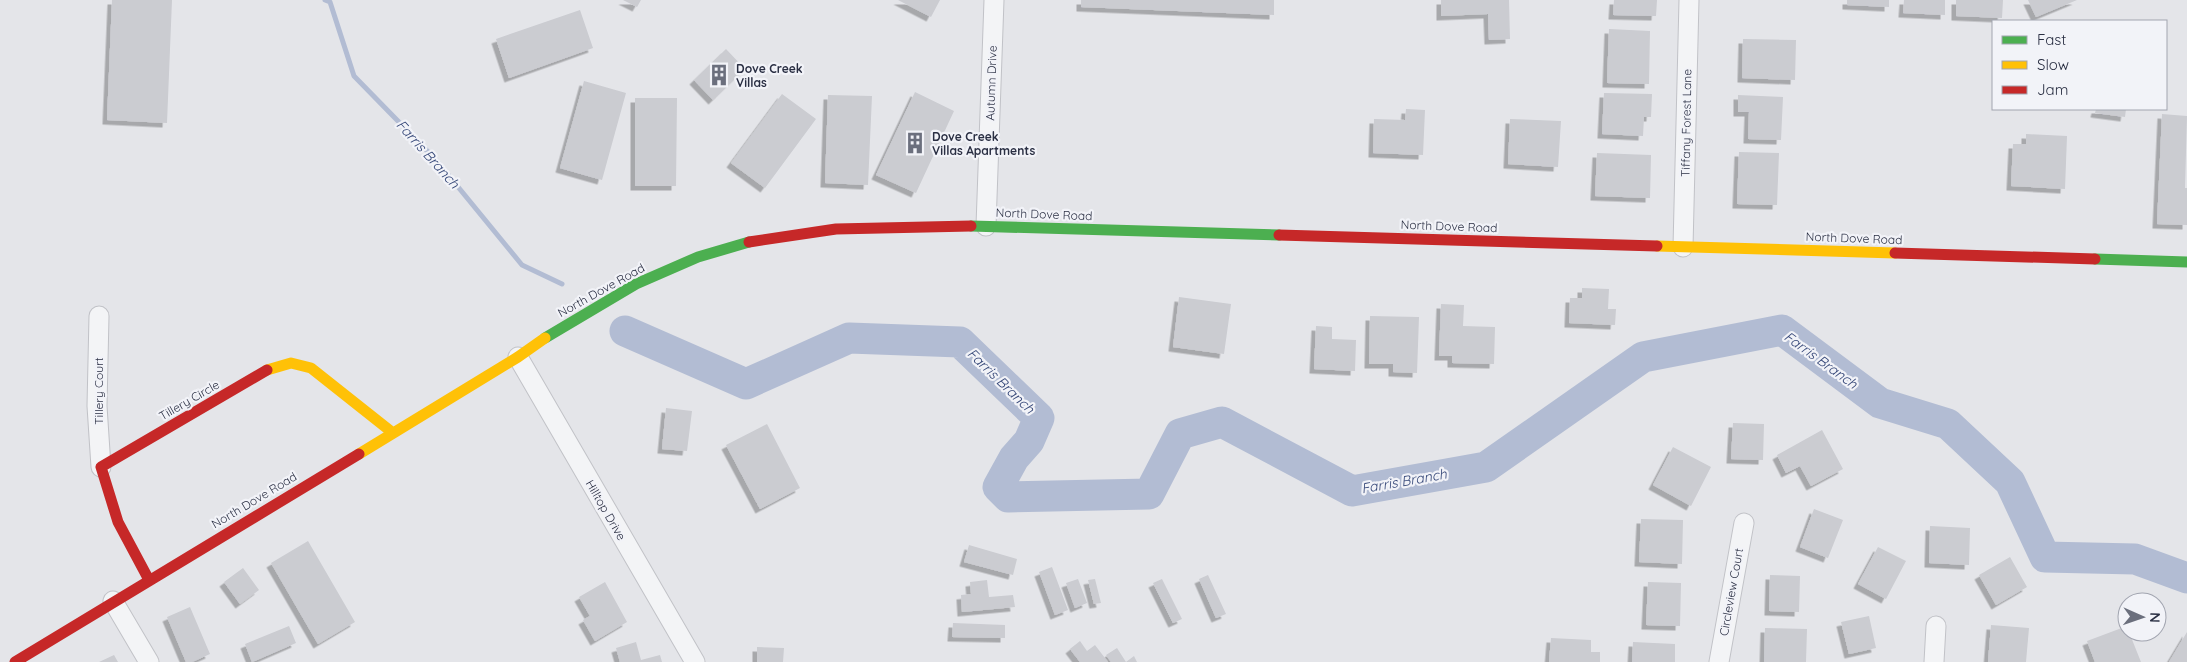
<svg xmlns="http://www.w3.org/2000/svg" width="2187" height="662" font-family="Quicksand,sans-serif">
<defs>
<filter id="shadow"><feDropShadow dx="-4.5" dy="4.5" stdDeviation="0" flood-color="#0004"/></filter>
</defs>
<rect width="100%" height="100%" fill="#e4e5e9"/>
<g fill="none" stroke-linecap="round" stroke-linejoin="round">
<path stroke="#b2bcd3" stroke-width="5" d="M325 0 330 2 354 76 436 160 522 265 562 284"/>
<path stroke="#b2bcd3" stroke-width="31" d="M625 331 746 384 849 338 960 342 1039 418 1029 441 1014 458 998 487 1008 497 1149 494 1180 434 1222 422 1352 491 1486 467 1643 357 1782 330 1880 403 1948 424 2010 482 2045 557 2135 559 2187 578"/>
</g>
<path fill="#cbccd1" filter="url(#shadow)" d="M112 0H172L167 123 107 120Z
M623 0H641L637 7Z
M898 0H940L931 17Z
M1081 0H1274V15L1081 7Z
M1441 0H1509L1510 39 1489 40 1488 14 1441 16Z
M1614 0H1657L1656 16 1613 15Z
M1847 0H1889V7L1847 5Z
M1904 0H1945V15L1903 13Z
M1956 0H2003L2002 18 1956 16Z
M2028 0H2077L2036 17Z
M580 10 593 48 509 78 496 39Z
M1609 29 1650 31 1649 84 1607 83Z
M1743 39 1796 40 1795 80 1742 78Z
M726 49 745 69 713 100 694 80Z
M584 81 626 93 602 180 560 168Z
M915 92 954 111 916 193 876 175Z
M1604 93 1652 94 1651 117H1644L1643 136 1602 134Z
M782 94 816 119 765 188 731 163Z
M828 95 872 96 868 185 825 183Z
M1738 95 1783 97 1781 140 1748 139 1749 112H1738Z
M635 98H677L676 186H635Z
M1406 109 1425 110 1423 155 1373 153 1374 119 1405 120Z
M2096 109H2126L2125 117 2095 113Z
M2162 114 2187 116 2185 188H2187V225L2157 224Z
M1510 119 1561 121 1558 167 1508 164Z
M2026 134 2067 136 2065 189 2011 186 2013 144H2026Z
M1739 152 1779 153 1777 205 1737 204Z
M1597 153 1651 155 1650 198 1595 196Z
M1582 288 1609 289 1608 309H1616L1615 325 1569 323 1570 298H1582Z
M1179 297 1231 304 1224 354 1173 347Z
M1441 304 1464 305 1463 326 1495 327 1494 364 1452 363V356H1439Z
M1370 316 1419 317 1417 373 1393 372V364H1369Z
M1316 326 1332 327V339L1356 340 1355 371 1314 369Z
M666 408 692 411 687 451 662 449Z
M1733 423 1764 424 1763 460 1731 459Z
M767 424 800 488 760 509 726 445Z
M1822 430 1843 469 1811 486 1800 466 1786 473 1777 455Z
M1673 447 1711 467 1691 506 1653 485Z
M1814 509 1843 520 1828 558 1800 547Z
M1641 519 1683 520 1682 564 1639 562Z
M1930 526 1970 528 1969 565 1929 563Z
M308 541 355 622 318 644 271 563Z
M969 545 1017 559 1013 575 964 562Z
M1878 547 1906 561 1886 599 1858 584Z
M2010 557 2027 587 1996 605 1979 575Z
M1052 567 1068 610 1055 615 1039 572Z
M243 568 259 590 240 604 224 582Z
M1208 575 1226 614 1216 618 1199 579Z
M1770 575 1800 576 1799 612 1769 611Z
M1078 579 1087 603 1075 608 1066 583Z
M1095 579 1101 603 1094 604 1088 580Z
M1162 579 1182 619 1173 623 1153 583Z
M987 580 989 597 1013 595 1015 607 962 612 961 595 971 594 970 582Z
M605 582 627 622 595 641 583 620 590 616 579 597Z
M1648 582 1681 583 1680 626 1646 625Z
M190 607 210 654 192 662H186L167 617Z
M1869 616 1876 648 1849 654 1841 622Z
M953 623 1005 625V638L952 637Z
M1991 625 2029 628 2026 662H1988Z
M289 626 296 643 252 662 245 644Z
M2127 626V632H2129L2141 662H2095L2087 641Z
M1765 628 1807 629 1806 662H1764Z
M2187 632V662H2169Z
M1551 638 1591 640V652H1600V662H1549Z
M1080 641 1087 651 1095 645 1108 662H1080L1070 649Z
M636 642 641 660 660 655 662 662H620L616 648Z
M1633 642 1675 644V662H1632Z
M757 647 784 648 783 662H757Z
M1117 648 1126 662 1134 656 1137 662H1111L1106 655Z
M114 655 118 662H99Z"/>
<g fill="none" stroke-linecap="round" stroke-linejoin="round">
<g stroke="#c1c2c7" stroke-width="21">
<path id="street" d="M986 226 994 0
M1683 247 1689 0
M99 316 97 406 101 467
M518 357 695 662
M113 601 149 662
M1719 662 1744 523
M1934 662 1936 626"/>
</g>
<use href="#street" stroke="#f3f4f6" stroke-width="19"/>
<path stroke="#4caf50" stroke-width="11" d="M971 226 1279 235
M2095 259 2187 262
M545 338 636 284 698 257 749 242"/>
<path stroke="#ffc107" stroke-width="11" d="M1657 246 1895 253
M267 370 291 363 311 368 393 433
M359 454 518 357 545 338"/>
<path stroke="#c62828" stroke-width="11" d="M1279 235 1657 246
M749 242 836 229 971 226
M1895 253 2095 259
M149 580 118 522 101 467 267 370
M15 662 359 454"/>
</g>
<defs>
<g id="building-bare" transform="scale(1.725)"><path d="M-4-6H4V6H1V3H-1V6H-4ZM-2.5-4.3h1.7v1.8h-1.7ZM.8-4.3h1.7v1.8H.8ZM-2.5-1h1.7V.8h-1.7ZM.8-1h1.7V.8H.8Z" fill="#6b6f7d" stroke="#f2f3f8" stroke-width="2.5" paint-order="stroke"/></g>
</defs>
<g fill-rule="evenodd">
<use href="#building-bare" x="719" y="75"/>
<use href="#building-bare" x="915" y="143"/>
</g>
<g text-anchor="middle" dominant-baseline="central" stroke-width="4.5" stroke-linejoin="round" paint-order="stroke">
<g font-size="12" font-weight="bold" fill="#2a2f43" stroke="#f2f3f8" text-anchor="start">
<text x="736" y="68">Dove Creek<tspan x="736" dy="14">Villas</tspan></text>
<text x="932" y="136">Dove Creek<tspan x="932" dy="14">Villas Apartments</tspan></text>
</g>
<g font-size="12" fill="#2a2f43" stroke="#f2f3f8">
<text transform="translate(991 83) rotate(-88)">Autumn Drive</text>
<text transform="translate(1686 123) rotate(-89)">Tiffany Forest Lane</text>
<text transform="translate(1044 214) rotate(2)">North Dove Road</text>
<text transform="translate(1449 226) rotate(2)">North Dove Road</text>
<text transform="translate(1854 238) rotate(2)">North Dove Road</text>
<text transform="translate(601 290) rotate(-29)">North Dove Road</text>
<text transform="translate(98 391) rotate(-90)">Tillery Court</text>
<text transform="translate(189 400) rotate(-30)">Tillery Circle</text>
<text transform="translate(254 500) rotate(-31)">North Dove Road</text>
<text transform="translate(606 510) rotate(60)">Hilltop Drive</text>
<text transform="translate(1731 592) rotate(-80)">Circleview Court</text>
</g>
<g font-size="14" font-style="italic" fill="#344677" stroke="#f2f3f8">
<text transform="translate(428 154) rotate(48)">Farris Branch</text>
<text transform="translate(1821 360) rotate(36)">Farris Branch</text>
<text transform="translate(1001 381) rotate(44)">Farris Branch</text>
<text transform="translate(1404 481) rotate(-10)">Farris Branch</text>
</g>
</g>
<rect x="1992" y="20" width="175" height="90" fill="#f2f3f8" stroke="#a2a5b0"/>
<rect x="2002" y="36" width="25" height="8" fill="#4caf50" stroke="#a2a5b0"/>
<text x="2037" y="45" font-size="15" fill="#2a2f43">Fast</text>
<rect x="2002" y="61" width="25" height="8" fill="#ffc107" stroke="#a2a5b0"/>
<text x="2037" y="70" font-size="15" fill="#2a2f43">Slow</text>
<rect x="2002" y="86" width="25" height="8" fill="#c62828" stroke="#a2a5b0"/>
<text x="2037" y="95" font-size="15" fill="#2a2f43">Jam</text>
<g transform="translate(2142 617) rotate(92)"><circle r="24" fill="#f2f3f8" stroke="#a2a5b0"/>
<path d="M0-4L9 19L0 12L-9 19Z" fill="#6b6f7d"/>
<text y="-8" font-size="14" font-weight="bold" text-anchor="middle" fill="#2a2f43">N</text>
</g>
</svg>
